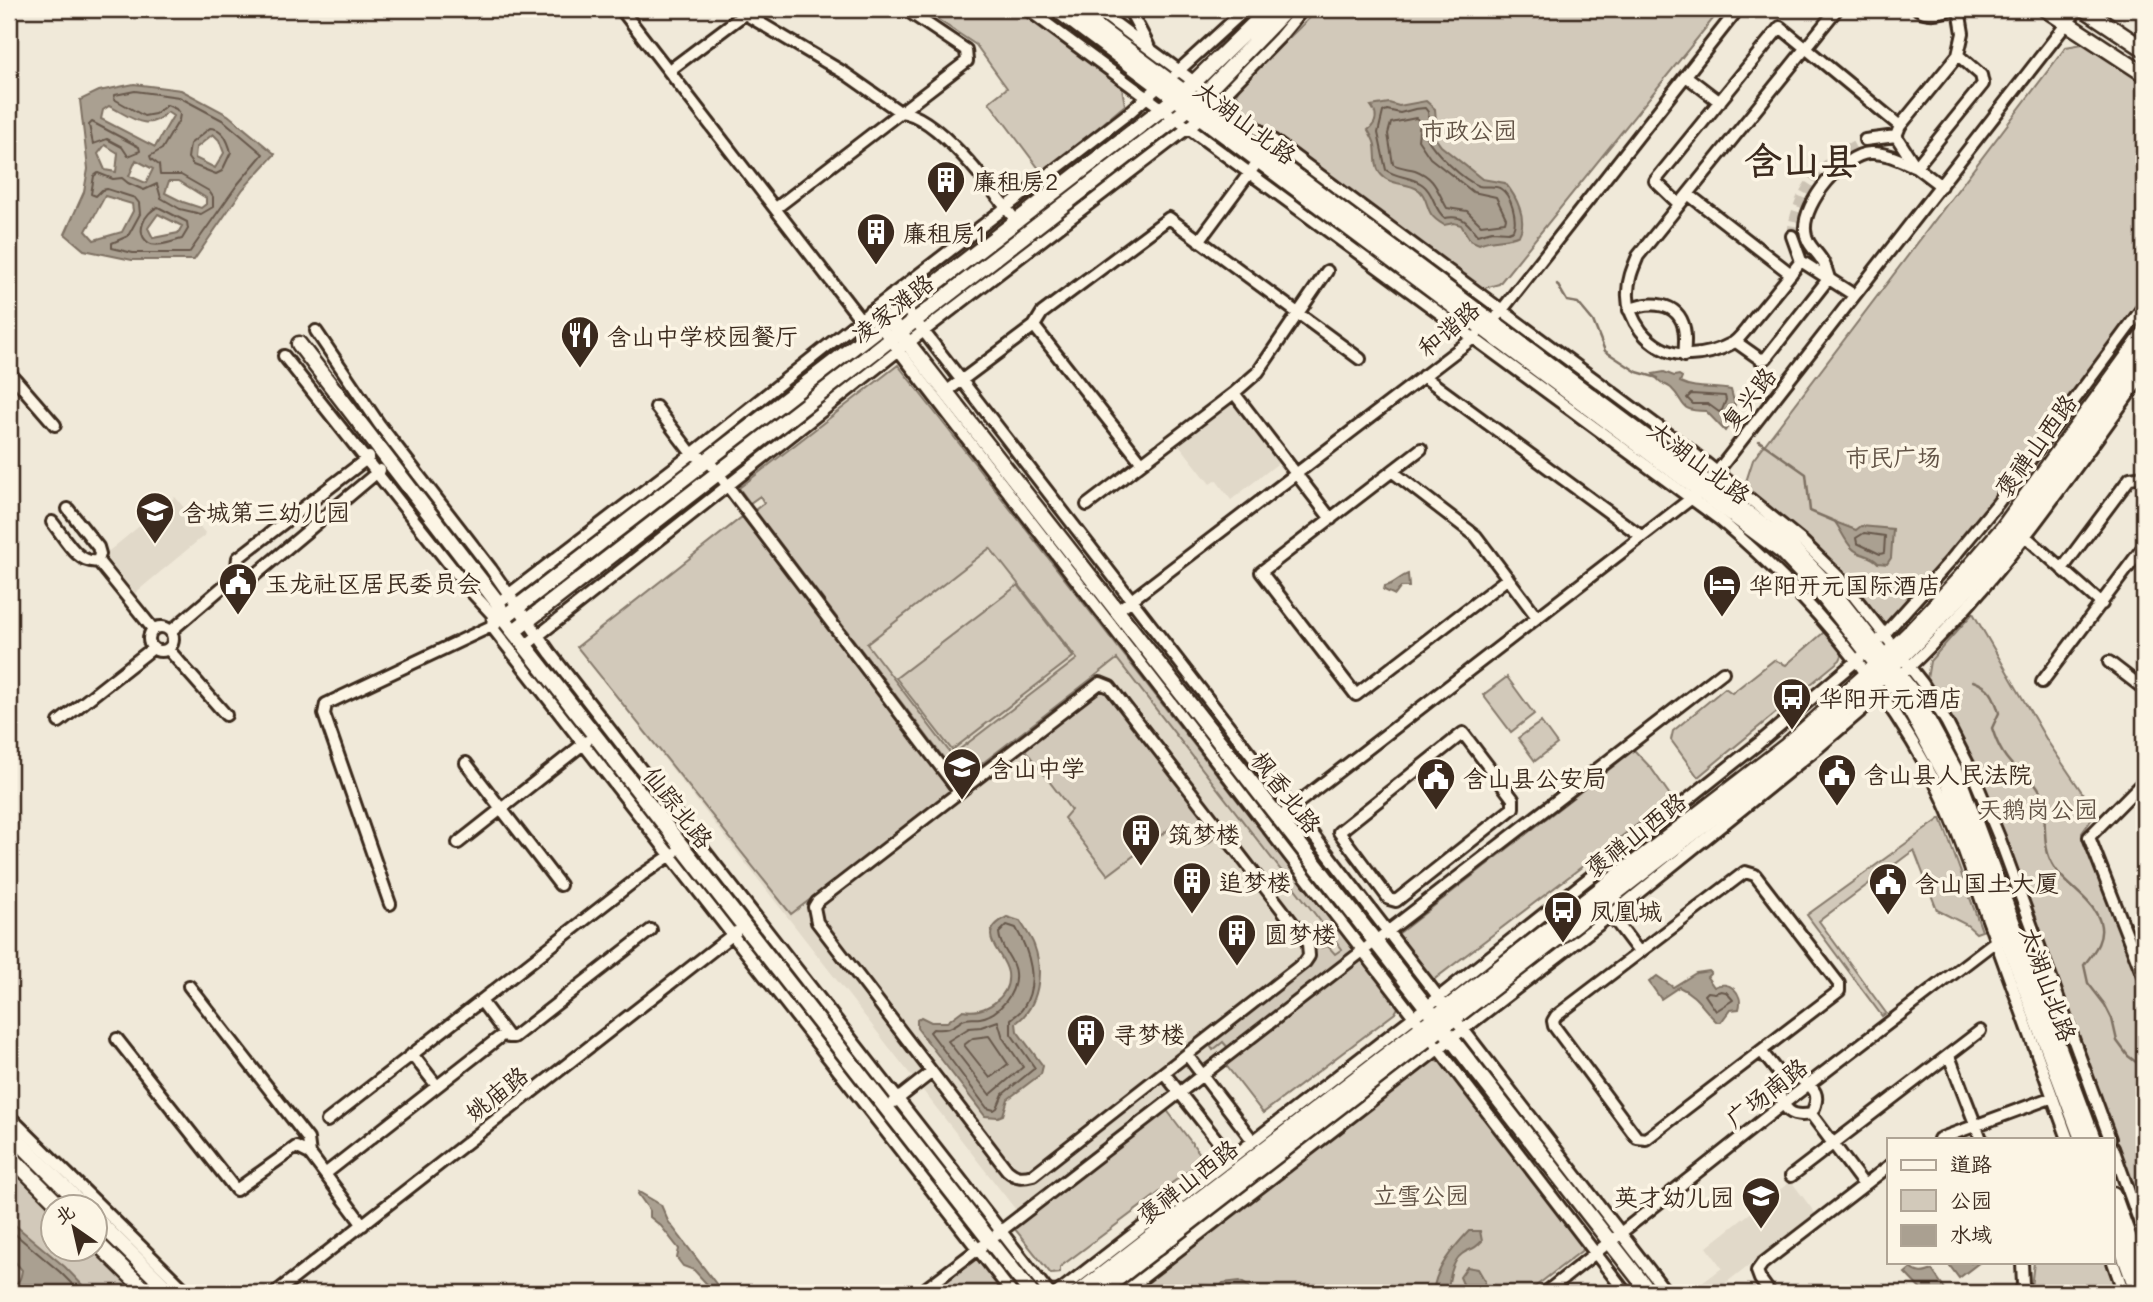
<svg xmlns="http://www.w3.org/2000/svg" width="2153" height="1302" font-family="Mali,'LXGW WenKai TC',sans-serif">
<rect width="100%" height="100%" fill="#f0e9d9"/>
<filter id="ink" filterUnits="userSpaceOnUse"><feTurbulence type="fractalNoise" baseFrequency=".0143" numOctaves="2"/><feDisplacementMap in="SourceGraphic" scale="14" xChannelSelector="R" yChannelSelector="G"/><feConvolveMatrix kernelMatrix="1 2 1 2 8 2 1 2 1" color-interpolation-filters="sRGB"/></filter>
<g filter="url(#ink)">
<path fill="#e1d9c9" d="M908 388 1345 955 1016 1210 577 647Z
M1233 399 1281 461 1231 500 1216 480 1210 484 1177 442Z
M175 497 206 534 135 593 104 555Z
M1791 1181 1815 1213 1713 1293H1689L1722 1268 1707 1247Z"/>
<path fill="#d2c9ba" stroke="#867a6c" stroke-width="2" fill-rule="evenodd" d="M922 9H1108L1125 105 1043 174 989 102 1007 88 976 45Z
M1319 9H1721L1499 284 1481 289 1244 110 1238 101 1237 92 1244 81Z
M2088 43 2144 79V301L1972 532 1888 622H1876L1841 577 1743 491 1753 460 2066 47Z
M898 365 1354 950 1229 1049 1223 1042 1213 1050 1209 1044 1309 966 1314 958 1315 949 1328 946 1335 954 1342 949 1117 659 966 776 955 773 755 510 764 503 760 496 750 503 739 488ZM990 548 1077 659 952 755 867 644Z
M742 517 953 785 951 792 791 914 577 647Z
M1018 585 1073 657 952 750 896 678Z
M1807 590 1849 640 1840 660 1698 777 1671 740 1673 731 1725 688 1732 693 1774 660 1786 665 1830 627 1802 594Z
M1973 613 2048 742 2096 813 2082 833 2144 989V1229L1973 764 1926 685 1930 661Z
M1507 677 1534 714 1511 732 1483 695Z
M1097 688 1107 689 1219 835 1204 846 1172 827 1108 875 1064 818 1071 810 1023 747Z
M1541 722 1557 744 1535 761 1518 738Z
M1634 750 1651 768 1672 798 1432 981 1398 934Z
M1941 818 1982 931 1976 933 1967 925 1937 910 1914 850 1819 921 1886 1013 1882 1016 1807 915Z
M1365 957 1400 1004 1395 1013 1263 1113 1225 1064Z
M1432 1060 1447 1064 1589 1245 1527 1293H1128Z
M1166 1109 1204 1159 1060 1267V1273L1051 1274 1014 1228Z
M9 1155 52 1208V1250H94L148 1293H9Z
M978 1256 1008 1293H929Z
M2034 1262H2108L2119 1293H2035L2031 1288Z"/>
<path fill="#aaa091" stroke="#7e7163" stroke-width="2" fill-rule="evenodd" d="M134 84 181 90 228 115 275 154 243 189 194 260H132L84 250 65 234 84 192 88 169 80 100 99 91ZM109 106C130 116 147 134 167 112L173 116 155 147 101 119 103 110ZM213 134 219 140 224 153 215 168 195 158 196 148ZM105 145 118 153 116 172 105 170 98 154ZM136 160 153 169 146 183 129 176ZM169 181H179L206 198V204L201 208 183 202 165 193ZM105 196 132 204 133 211 122 232 94 240 86 231ZM158 214 182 226 178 233 153 238 148 228Z
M1426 101 1435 109 1436 121 1433 135 1441 146 1482 179 1505 183C1516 196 1528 219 1519 235 1506 242 1494 237 1479 244L1470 240 1461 225 1454 223 1444 225C1439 222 1434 219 1431 214 1426 206 1427 197 1419 190 1409 183 1397 185 1388 180 1373 172 1377 159 1375 145 1374 140 1371 135 1368 130 1377 123 1378 115 1371 106L1389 103 1399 106Z
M1664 372 1674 376 1679 375 1682 377 1680 382C1696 390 1713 386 1731 390L1735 405 1731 406 1729 412 1735 417 1725 431 1706 411C1677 411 1687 403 1671 388 1663 382 1662 386 1653 374Z
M1835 522 1856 530 1861 526 1893 529 1891 558 1887 564 1878 563C1870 554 1859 556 1852 548 1845 541 1841 530 1835 522Z
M1408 574 1409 587H1401L1395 595 1384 590 1385 586C1394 585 1399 577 1408 574Z
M1007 917 1020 921C1025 929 1031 937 1034 945 1044 972 1039 1006 1016 1023L1017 1031 1043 1066 1041 1074 1008 1099 1003 1115 998 1117 985 1116 917 1028V1020L921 1017 931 1022H947L963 1010C985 1015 1011 997 1008 973 1005 952 972 935 1007 917Z
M1709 971 1711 973 1707 977 1714 987C1729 979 1744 993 1739 1009L1730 1010 1721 1022H1717C1703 1009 1697 995 1679 987L1661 999 1649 982 1657 976 1673 987 1696 973Z
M639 1192 661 1205 668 1221 723 1293H715L694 1270 683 1266 677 1258 679 1249 661 1226 650 1217V1211L638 1194Z
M9 1220 65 1267 90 1293H37L32 1289 9 1288C17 1282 20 1284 22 1270L9 1255Z
M1469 1231H1480L1482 1241C1471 1253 1471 1247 1462 1254 1452 1261 1448 1282 1448 1293H1433C1435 1269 1453 1248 1469 1231Z
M1947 1262H1980L1959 1278Z
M1467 1267 1478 1269 1485 1281 1484 1286 1476 1293 1466 1291 1460 1277Z
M1911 1268C1918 1274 1923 1274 1932 1270L1945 1289 1940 1293H1924L1905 1273Z
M1240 1281 1249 1287 1252 1293H1208L1216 1292 1223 1283Z"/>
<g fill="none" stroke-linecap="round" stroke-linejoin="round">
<path stroke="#67594c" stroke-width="2" d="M135 91 179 97 224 121 263 154 237 185 189 253H133L112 248V243L128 236 140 214 139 203 135 198 107 189 102 190 96 196 91 194 94 176 98 173 113 179 122 178 128 183 144 190 157 184 161 198 180 209 201 214 213 207V197L209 191 181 175H160L159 165 151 159 150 156 162 149 179 120 180 114 176 109 167 105 155 114 144 116 114 99 115 95Z
M1415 109 1425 108 1428 112 1429 120 1426 136C1434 152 1463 180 1479 186 1486 188 1495 184 1501 189 1511 195 1518 220 1513 230L1508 232 1492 231 1477 235C1467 222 1463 215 1445 218 1433 209 1435 194 1423 185 1412 176 1397 178 1386 170L1378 133 1383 112 1387 110 1400 113Z
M1416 118 1420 121 1418 140 1430 158 1473 192 1496 197 1506 218 1505 222 1481 225 1467 211 1447 208C1437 191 1436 178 1415 170 1408 168 1400 168 1393 164L1388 134 1391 123Z
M92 122 139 147 140 151 128 156 122 147 107 139 93 144 89 125Z
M210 128C223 128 228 141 231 152L222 171 216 174 193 165 188 158 190 144Z
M158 207 187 222 188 229 182 239C174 241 156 248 149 243 134 233 145 212 158 207Z
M1691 394 1725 396 1726 400 1722 410 1719 412 1708 404H1693L1687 398Z
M1864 533 1885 536 1884 553 1880 554 1857 543 1856 538Z
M1007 925 1016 928C1029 951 1040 983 1023 1008 1020 1013 1015 1016 1011 1019V1034L1035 1068 1003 1094 997 1108 994 1110 987 1108 930 1032 933 1029C950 1030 950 1028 963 1020 968 1017 974 1019 980 1018 999 1015 1017 993 1015 973 1014 957 1000 950 999 933Z
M1721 991 1726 992 1733 1000 1716 1011 1705 995 1708 992 1715 993Z
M998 1021 1003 1038 1023 1067 990 1095 948 1041 969 1028 981 1027Z
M989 1036 1008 1064 990 1078 964 1045 973 1038Z
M9 1229 60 1272 81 1293"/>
<path stroke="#7e7163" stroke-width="2.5" d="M1557 284 1567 301 1578 303 1593 321 1605 351 1637 372 1658 378
M1729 421 1737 427
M1759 441 1806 474 1810 511 1836 522
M1973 681C1990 687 1994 695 1999 713L1992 728C1998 747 2005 760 2020 772 2026 776 2033 780 2037 786 2050 804 2040 836 2050 859 2060 884 2092 896 2100 922 2105 939 2094 952 2084 965L2088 983 2105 1005 2112 1019 2117 1041 2128 1056 2144 1068"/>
<path stroke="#ccc3b4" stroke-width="10" stroke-dasharray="10 5" stroke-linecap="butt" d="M1792 236C1796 190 1824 159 1865 140"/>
<g stroke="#3b2a1e" stroke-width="16">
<path id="minor" d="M621 9 871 333
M1027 9 1719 519C1803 590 1876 674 1929 771 1954 816 1969 866 1986 914 2014 989 2041 1064 2068 1139
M1096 9 1687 448 1803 542 1838 576 1923 684 1947 723 1972 772 1999 837 2110 1139
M1129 9 1148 45
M1918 9C1928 16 1940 13 1951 9
M745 14 846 74 900 112C937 114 995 193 1016 221
M670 70 751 9
M1176 73 1246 9
M1686 76 1720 102
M1896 136 1916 167 1941 186
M1865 140 1896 136 1900 126 1958 55 1963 33 1959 9
M1688 194 1791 274
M1679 204 1655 181 1780 27 1900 126
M776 208 967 61 966 50 905 9
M1792 236 1801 261C1786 280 1770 300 1754 319 1748 327 1741 338 1733 343 1701 360 1665 361 1641 331 1632 319 1627 307 1628 292 1628 279 1633 268 1638 256L1837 9
M1199 241 1259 160
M1801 261 1854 295
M894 293 1443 1003
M1629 310C1649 301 1678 301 1684 328 1686 337 1685 347 1684 356
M869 312 1418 1022
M1498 315 1738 9
M1034 326 1142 463
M316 331 379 424 491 569 551 654 1049 1293
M1736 342 1760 359 1766 358 1829 278C1827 273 1826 267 1823 262 1817 251 1806 245 1805 230 1803 203 1843 154 1870 153 1886 152 1902 161 1916 167L1983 84 1981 75 1958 55
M284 356 468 588 493 615 492 627 1012 1293
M9 372 55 425
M1423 376 1641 536
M946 392 1034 326 1042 313 1169 218 1360 359
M1234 393 1331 519
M656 407 692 454 708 460 959 791
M1421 449 1261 572 1356 695 1508 578
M369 457 238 558C236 569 239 572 248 578L254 576 380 470
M1393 472 1476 536 1537 617
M1713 477 2078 9
M1087 505 1234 393 1258 372 1327 271
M52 522C64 536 77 565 98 561L100 554 98 547 68 509
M2025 536 2102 604
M98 561 153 629
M2062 569 2130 478 2144 476
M503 599 692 454 861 319 1130 112 1163 83
M1117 611 1476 336
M149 639a12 12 0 1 1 24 0a12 12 0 1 1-24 0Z
M171 631 239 573
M1881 638 1951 560 1998 503 2144 306
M525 646 899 350 1202 117 1279 38 1303 9
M168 649 226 715
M2109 662 2144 689
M1905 671C1998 584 2070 475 2144 373
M2042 682 2144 546
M1100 683 1110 687 1308 943 1309 956 1305 962 1033 1175C1022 1178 1016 1178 1007 1170L817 922 814 907 817 902Z
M59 722 153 648
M1463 733 1513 799V808L1396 901 1389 899 1339 832Z
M466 763 560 885
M2144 781 2089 837 2144 978
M1286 812 1697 494
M458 843 587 741
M1745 872 1755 875 1839 984V991L1646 1139 1637 1138 1554 1026 1553 1021 1556 1016Z
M390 904 324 714 326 704 496 624
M1611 915 1639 952
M189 986 308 1139 310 1154
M481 1001 508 1037H514L651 930
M1459 1024 1667 1293
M117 1039 236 1190 296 1147 310 1154 363 1225
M1434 1043 1626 1293
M1761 1051 1784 1080
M412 1054 437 1086
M1187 1055 1253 1141
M1949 1056 1981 1139
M1164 1073 1231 1158
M1798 1077C1815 1088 1822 1095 1811 1114 1790 1118 1785 1110 1778 1091L1784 1080Z
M894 1102 932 1072
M1811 1114 1864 1185
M9 1116 188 1293
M327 1121 642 875 674 853
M1939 1139 2053 1097
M2113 1148 2144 1234
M325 1174 505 1033
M1791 1176 1980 1031
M997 1234 1723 672
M2113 1262 2124 1293
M275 1293 736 932
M920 1293 982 1246
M1057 1293 1438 998 1759 743 1862 656
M1123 1293 1611 915 1820 746 1884 691
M1545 1293 1783 1104 2001 937
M1770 1293 1760 1279 1757 1271 1762 1264 1889 1166
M2020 1293 2023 1285 2022 1262"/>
</g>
<g stroke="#3b2a1e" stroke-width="19">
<path id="major" d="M1056 9 1782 552 1819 591 1904 699 1947 778 2082 1139
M1073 9 1789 544 1827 584 1913 693 1957 774 2093 1139
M2045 9 2144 74
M2084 9 2144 49
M889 319 1650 1293
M299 344 498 603 503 618 525 646 1031 1293
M503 618 1185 91 1269 9
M514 631 1198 101 1287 9
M9 1132 85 1208
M9 1155 62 1208
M2113 1194 2144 1280
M94 1217 171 1293
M2113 1224 2138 1293
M94 1240 148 1293
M1078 1293 1786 746 1866 675 1911 631 1959 579 2002 529 2144 334
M1099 1293 1793 756C1871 687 1948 618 2012 536 2058 478 2100 416 2144 356"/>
</g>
<use href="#minor" stroke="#fcf5e5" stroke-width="10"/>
<use href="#major" stroke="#fcf5e5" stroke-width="14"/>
</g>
</g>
<defs>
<g id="building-pin" transform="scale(2.0125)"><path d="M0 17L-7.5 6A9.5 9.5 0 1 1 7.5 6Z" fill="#3b2a1e" stroke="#fcf5e5"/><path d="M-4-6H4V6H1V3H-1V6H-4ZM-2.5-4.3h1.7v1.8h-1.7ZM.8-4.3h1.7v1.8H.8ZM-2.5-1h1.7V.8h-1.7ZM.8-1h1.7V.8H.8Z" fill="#fff"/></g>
<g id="restaurant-pin" transform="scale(2.0125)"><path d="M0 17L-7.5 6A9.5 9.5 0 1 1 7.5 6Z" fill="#3b2a1e" stroke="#fcf5e5"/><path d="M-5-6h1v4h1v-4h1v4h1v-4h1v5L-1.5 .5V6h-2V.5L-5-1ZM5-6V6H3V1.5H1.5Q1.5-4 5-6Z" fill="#fff"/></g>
<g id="school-pin" transform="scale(2.0125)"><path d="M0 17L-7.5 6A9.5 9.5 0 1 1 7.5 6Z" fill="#3b2a1e" stroke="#fcf5e5"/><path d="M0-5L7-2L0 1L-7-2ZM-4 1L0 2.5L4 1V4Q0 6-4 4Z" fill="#fff"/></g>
<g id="civic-pin" transform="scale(2.0125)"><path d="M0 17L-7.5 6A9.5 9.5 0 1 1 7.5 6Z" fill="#3b2a1e" stroke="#fcf5e5"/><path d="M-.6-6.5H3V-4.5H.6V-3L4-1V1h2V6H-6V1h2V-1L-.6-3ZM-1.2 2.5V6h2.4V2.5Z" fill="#fff"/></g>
<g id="hotel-pin" transform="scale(2.0125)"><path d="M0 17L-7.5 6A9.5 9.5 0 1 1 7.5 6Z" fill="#3b2a1e" stroke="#fcf5e5"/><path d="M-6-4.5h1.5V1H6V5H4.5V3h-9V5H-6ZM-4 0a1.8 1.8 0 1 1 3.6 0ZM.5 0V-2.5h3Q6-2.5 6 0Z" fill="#fff"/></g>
<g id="bus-pin" transform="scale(2.0125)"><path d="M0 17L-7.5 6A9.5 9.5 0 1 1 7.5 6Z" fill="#3b2a1e" stroke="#fcf5e5"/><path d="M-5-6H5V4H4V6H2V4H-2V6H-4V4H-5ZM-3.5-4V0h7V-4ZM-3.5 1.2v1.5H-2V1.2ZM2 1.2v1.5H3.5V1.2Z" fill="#fff"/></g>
</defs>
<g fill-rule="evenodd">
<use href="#building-pin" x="946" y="180"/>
<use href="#building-pin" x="876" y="232"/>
<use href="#restaurant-pin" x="580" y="335"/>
<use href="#school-pin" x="155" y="511"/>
<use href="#civic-pin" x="238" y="582"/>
<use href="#hotel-pin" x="1722" y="584"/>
<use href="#bus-pin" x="1792" y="697"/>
<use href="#school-pin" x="962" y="767"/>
<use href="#civic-pin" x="1837" y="773"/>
<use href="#civic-pin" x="1436" y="777"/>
<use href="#building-pin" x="1141" y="833"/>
<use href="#building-pin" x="1192" y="881"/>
<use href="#civic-pin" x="1888" y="882"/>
<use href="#bus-pin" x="1563" y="910"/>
<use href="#building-pin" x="1237" y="933"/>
<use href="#building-pin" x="1086" y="1033"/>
<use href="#school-pin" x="1761" y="1196"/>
</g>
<g text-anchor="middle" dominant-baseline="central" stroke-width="7" stroke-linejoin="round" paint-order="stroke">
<g font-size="24" fill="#3b2a1e" stroke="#fcf5e5">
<text transform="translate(1246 122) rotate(37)">太湖山北路</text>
<text transform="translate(892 308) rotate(-38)">凌家滩路</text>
<text transform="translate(1448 328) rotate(-40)">和谐路</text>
<text transform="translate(1748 398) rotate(-52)">复兴路</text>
<text transform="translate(2035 445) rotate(-54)">褒禅山西路</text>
<text transform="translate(1700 462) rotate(37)">太湖山北路</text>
<text transform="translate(1287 792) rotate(52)">枫香北路</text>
<text transform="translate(679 807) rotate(52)">仙踪北路</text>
<text transform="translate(1635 834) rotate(-38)">褒禅山西路</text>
<text transform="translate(2049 984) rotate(70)">太湖山北路</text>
<text transform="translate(1766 1092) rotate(-38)">广场南路</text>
<text transform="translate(496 1093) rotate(-38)">姚庙路</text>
<text transform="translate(1187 1181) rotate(-38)">褒禅山西路</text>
</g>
<g font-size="24" fill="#615245" stroke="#fcf5e5">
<text x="1469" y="129">市政公园</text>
<text x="1893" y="456">市民广场</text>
<text x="2038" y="808">天鹅岗公园</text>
<text x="1421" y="1194">立雪公园</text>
</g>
<g font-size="24" fill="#3b2a1e" stroke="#fcf5e5" text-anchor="start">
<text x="973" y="180">廉租房2</text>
<text x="903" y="232">廉租房1</text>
<text x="607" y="335">含山中学校园餐厅</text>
<text x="182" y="511">含城第三幼儿园</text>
<text x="265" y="582">玉龙社区居民委员会</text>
<text x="1749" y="584">华阳开元国际酒店</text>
<text x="1819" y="697">华阳开元酒店</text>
<text x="989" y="767">含山中学</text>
<text x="1864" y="773">含山县人民法院</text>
<text x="1463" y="777">含山县公安局</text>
<text x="1168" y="833">筑梦楼</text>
<text x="1219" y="881">追梦楼</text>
<text x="1915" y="882">含山国土大厦</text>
<text x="1590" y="910">凤凰城</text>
<text x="1264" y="933">圆梦楼</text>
<text x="1113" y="1033">寻梦楼</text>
<text x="1734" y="1196" text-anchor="end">英才幼儿园</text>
</g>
<g font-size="38" font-weight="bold" fill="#3b2a1e" stroke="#fcf5e5">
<text x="1801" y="159">含山县</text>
</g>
</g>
<rect width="2153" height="1302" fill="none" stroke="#fcf5e5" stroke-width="35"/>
<rect x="18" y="18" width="2118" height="1267" fill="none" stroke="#3b2a1e" stroke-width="2.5" filter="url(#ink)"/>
<rect x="1887" y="1138" width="228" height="126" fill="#fcf5e5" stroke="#afa495" stroke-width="2"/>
<rect x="1901" y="1160" width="35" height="10" fill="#fcf5e5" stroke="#afa495" stroke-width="2"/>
<text x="1950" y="1172" font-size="21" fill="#3b2a1e">道路</text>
<rect x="1901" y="1190" width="35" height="21" fill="#d2c9ba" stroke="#afa495" stroke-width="2"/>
<text x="1950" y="1208" font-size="21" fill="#3b2a1e">公园</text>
<rect x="1901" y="1225" width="35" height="21" fill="#aaa091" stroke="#afa495" stroke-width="2"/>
<text x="1950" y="1242" font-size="21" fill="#3b2a1e">水域</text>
<g transform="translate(74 1228) rotate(326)"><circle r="33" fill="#fcf5e5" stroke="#afa495" stroke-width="2"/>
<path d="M0-5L12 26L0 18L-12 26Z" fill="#3b2a1e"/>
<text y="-10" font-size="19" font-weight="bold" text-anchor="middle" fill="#3b2a1e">北</text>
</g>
</svg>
